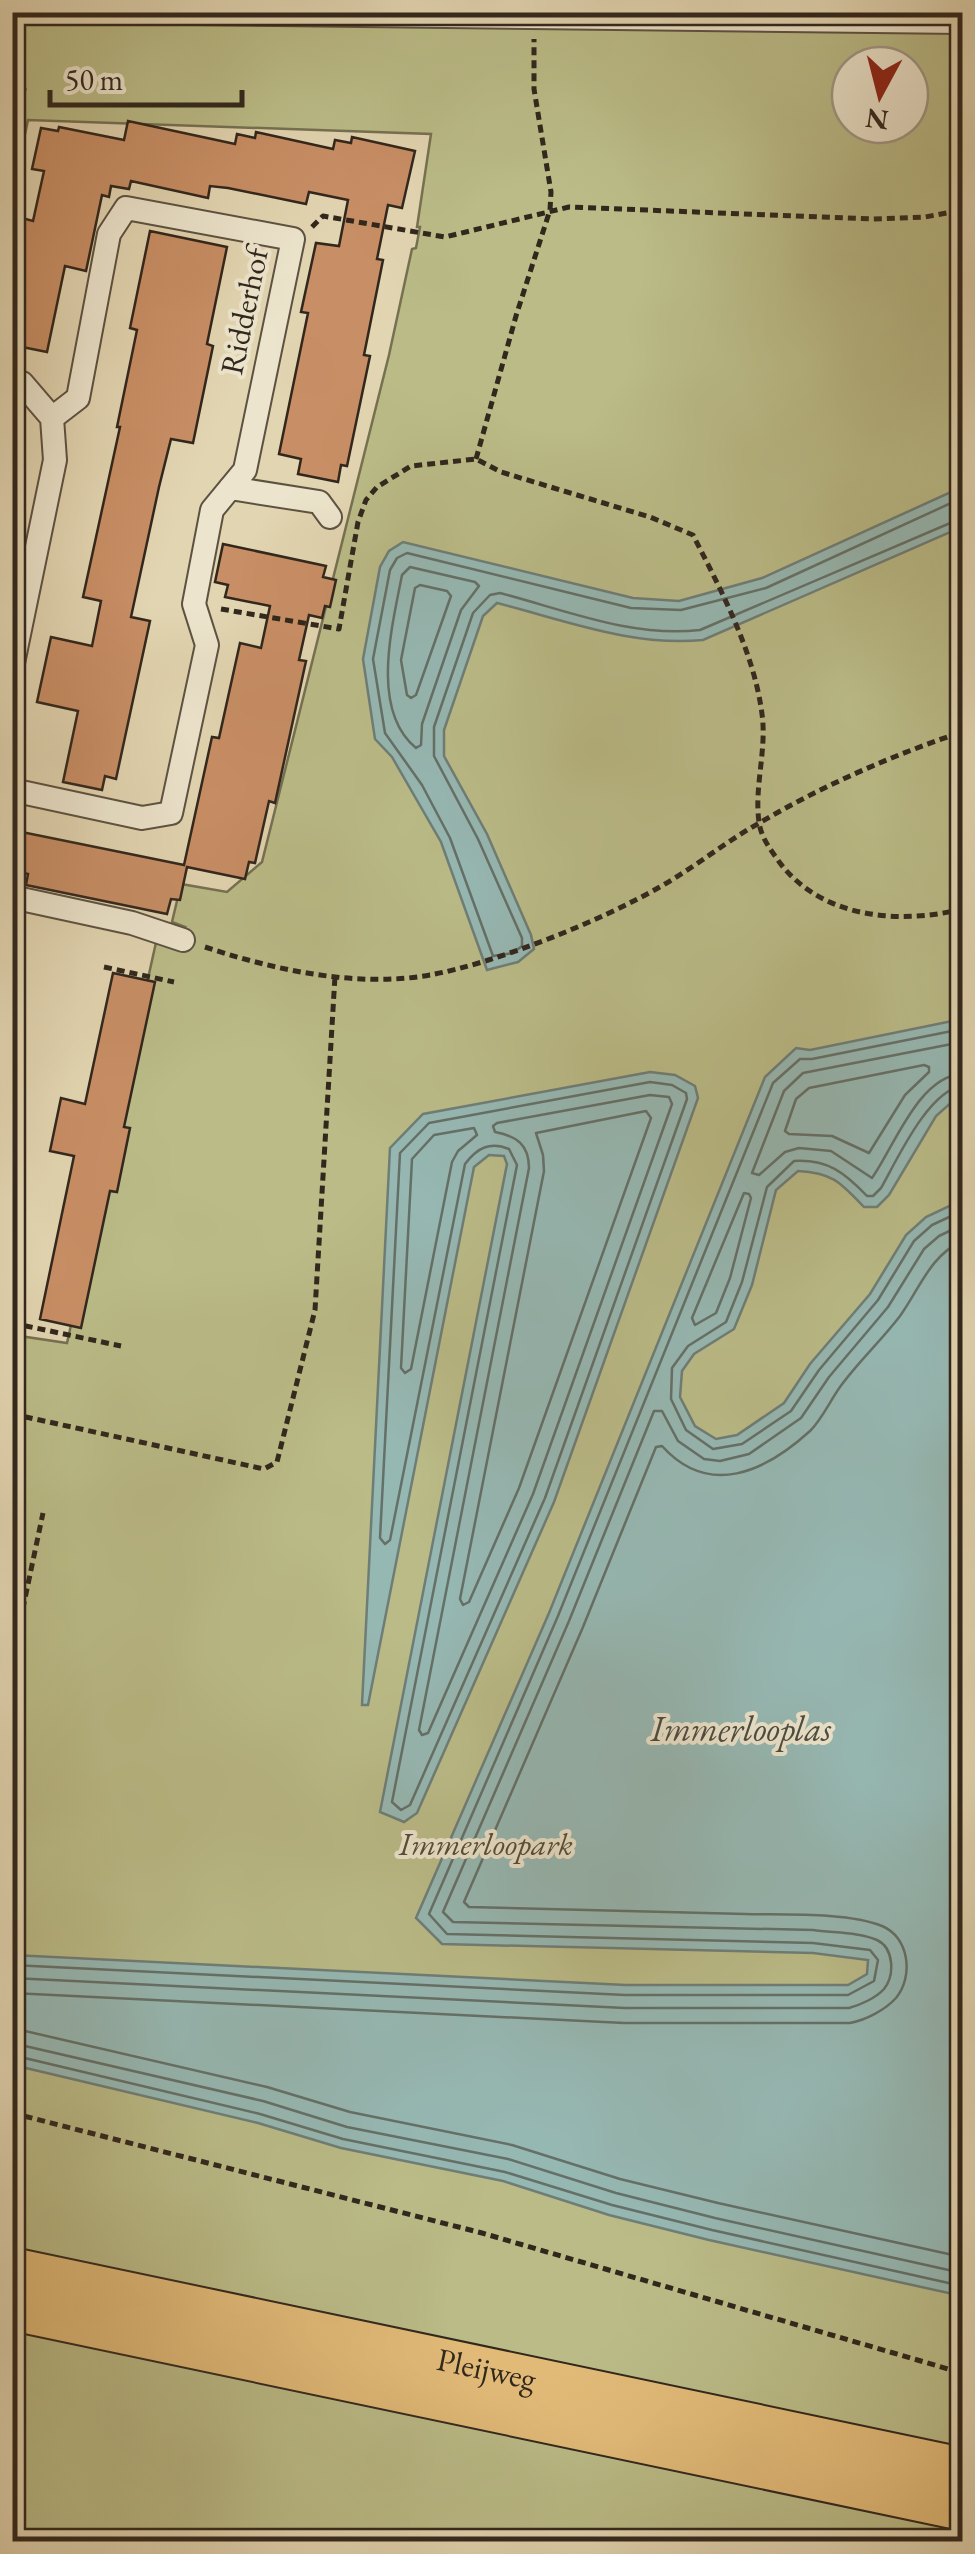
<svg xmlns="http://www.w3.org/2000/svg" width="975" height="2554" font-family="'EB Garamond',serif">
<rect width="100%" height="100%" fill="#e2d5b1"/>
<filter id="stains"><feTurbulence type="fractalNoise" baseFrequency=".002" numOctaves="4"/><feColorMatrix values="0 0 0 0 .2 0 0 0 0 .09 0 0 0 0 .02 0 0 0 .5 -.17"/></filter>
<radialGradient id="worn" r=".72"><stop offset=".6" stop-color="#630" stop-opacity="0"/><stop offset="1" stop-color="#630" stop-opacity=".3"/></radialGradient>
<path fill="#babb87" stroke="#767152" stroke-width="2.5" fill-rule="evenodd" d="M13 19 962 28V2541H13V1335L67 1343 157 938 173 937 185 927 172 922 181 884 227 892 262 862 389 355 412 249 416 248 420 227H417L431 134 28 120 13 191ZM850 65H910V125H850Z"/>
<path fill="#96b8b3" stroke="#6e7e77" stroke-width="2.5" d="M962 487V527L703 640C633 647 564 620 497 603L483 616 444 730V756L487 834 531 935 534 949 518 962 487 970 441 842 392 757 375 739 363 659 380 567 389 551 403 542 633 598 679 601 762 578Z
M962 1019V1093L936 1116 889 1195 877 1207H864C840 1182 833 1173 798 1171L776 1190 752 1285 734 1329 694 1354 682 1371 680 1397 695 1426 716 1439 737 1435 784 1403 810 1364 870 1294 906 1235 926 1217 962 1200V2296L709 2240 609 2215 503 2181 341 2148 258 2123 13 2065V1955L626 1985H848L867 1974 868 1960 813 1953 442 1944 416 1918 549 1613 765 1077 796 1048 810 1050Z
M650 1072 675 1075 695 1086 698 1098 554 1502 417 1813 404 1822 380 1812 507 1164 504 1156 489 1155 474 1167 368 1705H362L390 1148 423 1114Z"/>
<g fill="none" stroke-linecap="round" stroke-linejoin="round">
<path stroke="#647068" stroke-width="2.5" d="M962 498 766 588 681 610 631 608 407 553 397 558 390 570 373 659 385 733 422 785 450 838 493 956 513 953 522 946V938L478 839 434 756V727L473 613 490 595 500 593C565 610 633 638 700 630L962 518
M410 567 475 582 479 586 461 610 422 724 421 745 416 748C370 710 392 627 402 575Z
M420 585 447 591 451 596 416 695 411 698 407 695 401 660 415 588Z
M962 1042 803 1073 784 1091 752 1173 759 1175 785 1152 799 1148 831 1151 872 1178C894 1147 919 1076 962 1074
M924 1065 929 1067V1072L905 1095 869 1153 832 1136 789 1134 785 1131 796 1099 809 1088Z
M650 1082 672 1085 686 1093 687 1099 545 1498 410 1805 401 1810 392 1802 517 1165 509 1149C490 1141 477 1148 465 1164L390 1540 385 1544 380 1538 400 1153 429 1123Z
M962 1086C928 1091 897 1160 881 1188L873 1196H867C845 1173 828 1159 794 1161L767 1187 742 1282 726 1322 688 1346 672 1368 671 1399 686 1430 713 1449 742 1444 791 1411 819 1370 878 1300 914 1241 932 1225 962 1211
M650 1095 669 1097 672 1104 533 1494 428 1733 422 1735 419 1730 529 1168C529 1145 517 1136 495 1132L493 1126 497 1123Z
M646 1111 651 1118 519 1488 469 1602 463 1605 460 1599 544 1171 543 1155 536 1133Z
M474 1128 477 1135 458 1151 452 1162 411 1369 405 1373 401 1368 412 1159 434 1135Z
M744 1193 749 1194 751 1198 730 1278 716 1313 695 1325 692 1318Z
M12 1965 625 1995H848L874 1981 878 1960 870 1950 813 1943 447 1934 429 1914 558 1616 773 1083 800 1059H812L962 1029
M12 1978 625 2008H849C860 2005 876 1998 884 1989 895 1975 894 1948 877 1940 859 1932 832 1933 813 1930L453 1922 443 1912 569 1621 654 1411H662L678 1441 704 1459 720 1461 749 1454 801 1418 829 1377 888 1307 924 1249 939 1236 962 1225
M12 1993 624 2023H850C866 2020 885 2010 896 1998 914 1976 909 1937 882 1926 848 1912 782 1915 745 1914 653 1912 561 1910 469 1907L464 1902 583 1627 656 1447 662 1446C709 1498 765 1472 810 1431 822 1419 830 1401 840 1387 858 1362 881 1341 900 1316 920 1288 930 1256 962 1241
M12 2028 267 2087 350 2112 512 2145 620 2179 718 2203 962 2257
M12 2043 263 2101 347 2127 508 2159 616 2193 715 2218 962 2273
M12 2055 260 2114 343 2139 505 2172 612 2205 712 2230 962 2286"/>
</g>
<path fill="#c88e65" stroke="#31271d" stroke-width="2.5" d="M128 121 235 144 237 134 255 138 256 132 333 149 335 140 351 143 352 137 415 151 402 208 388 205 377 259 383 260 364 355 370 356 347 466 341 465 338 482 298 474 301 459 279 454 308 313 301 312 316 243 339 246 348 200 309 192 306 204 228 188 210 186 208 198 131 181 129 189 111 186 109 197 102 195 86 271 65 266 47 352 12 345V263L22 218 33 221 44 171 32 169 41 128 58 131 59 127 124 140Z
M150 231 227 247 207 344 213 346 193 443 171 439 159 487 131 617 150 621 116 779 105 776 102 790 63 782 78 711 37 702 51 637 92 646 101 601 83 597 120 427H117L137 330 130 328Z
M223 544 326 566 323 577 336 580 330 607 325 606 322 618 309 615 299 660 306 661 275 803 269 801 255 863 249 862 245 879 187 867 180 900 171 899 167 914 26 885 28 874 15 871 18 854 12 853V830L184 865 212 737 219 738 240 643 261 648 270 606 225 597 228 585 215 582Z
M113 973 155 982 124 1127 130 1128 117 1192 110 1191 81 1328 40 1319 74 1156 50 1151 61 1098 85 1104Z"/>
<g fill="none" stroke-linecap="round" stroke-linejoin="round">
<g stroke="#5d5242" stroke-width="26">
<path id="street" d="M113 12 962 22
M12 380 22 383 52 418 55 460 12 668
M230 488 319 502 330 517
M12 790 142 818 171 813 207 645 194 604 212 510 245 470 293 239 126 208 109 234 78 398 52 418
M12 897 132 923 183 940"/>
</g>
<g stroke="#31271d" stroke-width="46">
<g id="highway">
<path id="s1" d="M12 2269 962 2469"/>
<path d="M12 2309 962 2509"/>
</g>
</g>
<path stroke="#31271d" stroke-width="5" stroke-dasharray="8 5" stroke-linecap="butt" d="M12 74 24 89 12 153
M312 227 323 216 445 237 569 207 873 219 925 217 962 210
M476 459 516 316 550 210 551 192 534 89V39
M221 609 339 629 358 522 366 500 377 487 411 466 476 459 501 472 650 517 693 535C721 590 754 652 762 714 767 750 754 787 759 822 761 838 771 850 780 863 822 918 899 925 962 909
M205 947C274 970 358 988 430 975 496 963 600 921 658 888 694 868 725 842 761 822 824 785 893 755 962 732
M104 967 174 982
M12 1323 121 1346
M12 1414 264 1469 277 1462 315 1310 335 976
M12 1660 43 1513
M12 2113 482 2233 962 2373"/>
<use href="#street" stroke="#ece4cc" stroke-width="22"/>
<use href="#highway" stroke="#e1ba78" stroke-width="42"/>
</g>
<g text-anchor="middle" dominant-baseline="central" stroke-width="8" stroke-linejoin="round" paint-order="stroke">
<g font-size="32" fill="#31271d" stroke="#ece4cc">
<text transform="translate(244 311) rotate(-78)">Ridderhof</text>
<text stroke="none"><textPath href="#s1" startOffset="485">Pleijweg</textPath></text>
</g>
<g font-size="32" font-style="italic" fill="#534c38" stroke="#ece4cc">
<text x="486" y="1844">Immerloopark</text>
</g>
<g font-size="35" font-style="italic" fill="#4a4b42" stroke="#ece4cc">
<text x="741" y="1728">Immerlooplas</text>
</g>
</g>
<rect width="975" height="2554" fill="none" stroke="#e2d5b1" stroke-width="50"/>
<rect x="15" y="15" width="945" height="2524" fill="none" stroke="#31271d" stroke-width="5"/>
<rect x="25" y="25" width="925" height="2504" fill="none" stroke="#31271d" stroke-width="2.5"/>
<g transform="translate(880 95) rotate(187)"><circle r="48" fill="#ece4cc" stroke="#a19886" stroke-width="2.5"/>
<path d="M0-8L18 38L0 25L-18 38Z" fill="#8f2418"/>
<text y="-15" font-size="28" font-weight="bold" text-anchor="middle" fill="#31271d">N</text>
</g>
<path d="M50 90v15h192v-15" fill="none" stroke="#31271d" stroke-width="5"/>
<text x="65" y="90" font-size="30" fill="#31271d" stroke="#ece4cc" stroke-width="8" paint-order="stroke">50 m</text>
<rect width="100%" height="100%" filter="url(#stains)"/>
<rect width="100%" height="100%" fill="url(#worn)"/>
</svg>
